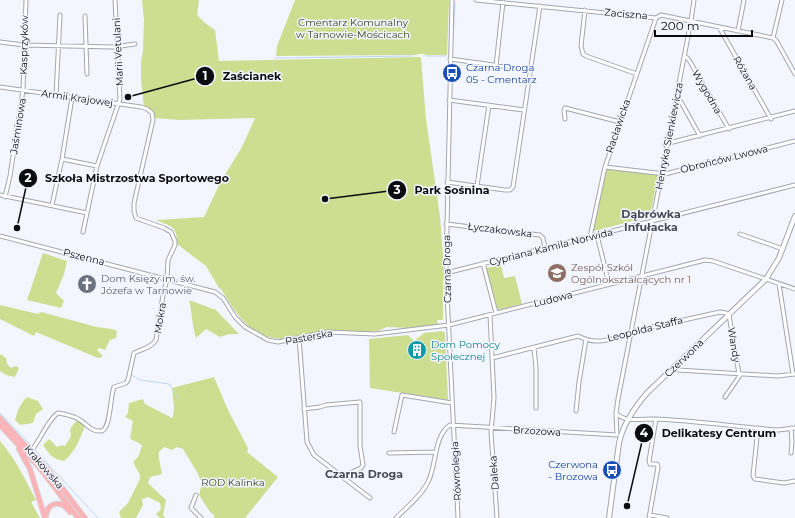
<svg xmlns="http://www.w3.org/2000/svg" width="795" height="518" font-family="Montserrat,sans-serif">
<rect width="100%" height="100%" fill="#f3f6ff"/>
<path fill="#cdde91" d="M142 0H199L197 15 205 23 215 30 219 61 419 57 421 58 426 119 440 216 443 255V320H437L438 325 408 328 387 327 378 331 367 332 328 330 281 339C249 337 236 313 221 289L219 288 206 266 177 244C177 225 171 227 156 220L204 217 221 181 242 147 255 118 179 120 153 118 152 113 144 108 141 79V62L143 50 144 20Z
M295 0H449L447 55H425V54H418L417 55 276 56 277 46Z
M607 169 658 175 650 216H649L648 210 638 213 640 219 591 232Z
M43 253 67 261 64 274 56 293 64 301 61 308 27 300Z
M501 265 504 278 515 276 522 304 498 310 486 268Z
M189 300 216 310 239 334H230L220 337 206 329 196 338C192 325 192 312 189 300Z
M0 305 38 314 41 312 97 327 112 329 117 331 116 338 110 340 105 350 99 348 97 350 102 355V357L98 358 36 332 34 336 0 319Z
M442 331 445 333 448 400 370 388 369 339 408 335 414 341 424 333Z
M0 354 6 358 7 364 11 368 16 366 19 368 15 377 6 375 0 371Z
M214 377 228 410 248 448 247 452 278 477 245 518H214V515L210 512 199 495 202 483 197 472 183 449 177 447 172 450 164 447 159 452V459L162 474 150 477 148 483 166 500 163 515 165 518H160L156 514 161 509 160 503 148 497 142 499 143 505 136 518H121L119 512 128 503 140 479V475L133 462 138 457 142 446 139 443 130 439 133 421 125 417 128 413 129 403 143 399 145 404 172 418 173 416 174 407 172 388Z
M27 397 38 401 43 409 36 414 33 423 20 425 15 420C18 410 20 404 27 397Z
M77 420 85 426C80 439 75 452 64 461 53 460 48 453 43 445L49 439 57 447 61 445 65 446 71 436 70 429Z
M0 441C15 458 25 479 36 500L31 502 40 518H0Z"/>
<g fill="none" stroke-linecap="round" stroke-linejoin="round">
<path stroke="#bbd8f5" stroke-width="1" d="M426 56H446
M452 56 455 3
M275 58 412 56
M131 375 140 380
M141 380 169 384 179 399
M0 413 33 447
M35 450 98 518"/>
<g stroke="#a2a6b0" stroke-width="5">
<path id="minor" d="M452 0 446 273 458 518
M476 0 656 18 661 15 773 38
M782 0 773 38 776 40 795 74
M585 10 581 46 583 54 586 56 637 74
M85 16 87 74
M719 27 771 119
M738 31 744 0
M0 42 24 45 113 47 135 44
M685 56 689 60 729 129
M450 59 530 70
M496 66 503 2
M0 87 141 107 147 109 152 113 153 120 134 203V211L136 218 164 228 171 232 175 241V245L168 260 167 279 163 295 156 340C151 348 142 349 134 353L128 380 126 383 114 387C110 396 111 430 101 431 91 432 87 424 80 420 74 416 65 414 58 413 48 419 40 441 31 451
M56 96 60 15
M449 100 524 110
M676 100 681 102 700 136
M565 119 564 110 565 108 620 122
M665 144 795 111
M62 159 97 166
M605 167 665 174 795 141
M447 182 505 190H510L513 187 540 6
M477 186 489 105
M0 195 87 213
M5 197 10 176 23 90 26 0
M52 205 62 159 72 98
M446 224 540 235 543 238 545 248
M83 232 97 166 120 99 115 0
M740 234 783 249
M597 235 609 284
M0 236 215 292 223 298 235 317 245 327 268 340 278 342 328 332 375 334 449 325 705 260 713 261 795 289
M590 237 605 167 656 18
M483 263 496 313
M446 273 795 185
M779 284 793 374
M490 315 494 398 491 432 497 518
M299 338 307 442 314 455 370 498
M534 348 536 368V408
M492 358 578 336C584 339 590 341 596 341 606 342 625 335 634 331L720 312 726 313 729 315 739 374
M674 367 678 370 778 376 795 374
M725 397 741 374
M304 409 320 407 326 405 360 402V446L363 465 361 468 352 472 345 479
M576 411 579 382 586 339
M617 414C625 422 641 419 652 419 694 420 736 427 778 430L795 428
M758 428 753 476 755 479 784 483 795 481
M394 432 402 395 452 403
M617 435 616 414 618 399 691 21 694 0
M389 453 436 452
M791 453 792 442 791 428
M196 495 191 508 201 518
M650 515 667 518
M396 518C407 507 421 496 428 482 437 465 433 437 450 425L617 435
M649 518 658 467 657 464H650L649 461 656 419"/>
</g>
<g stroke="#a2a6b0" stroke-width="6">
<path id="secondary" d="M609 518 619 443C623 424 634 408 647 393L766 279 779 258 795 216"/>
</g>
<g stroke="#d3d3d4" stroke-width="6">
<path id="primary" d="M0 418 50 472 85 518
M0 425 39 467 78 518
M19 449 30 469 45 518
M46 516C48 501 62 500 70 512"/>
</g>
<use href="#minor" stroke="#fff" stroke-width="3"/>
<use href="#secondary" stroke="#fff" stroke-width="4"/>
<use href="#primary" stroke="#fdb4b8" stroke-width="4.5"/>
</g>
<defs>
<g id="bus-disc" transform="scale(1)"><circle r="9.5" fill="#1a4fb4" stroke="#f3f6ff"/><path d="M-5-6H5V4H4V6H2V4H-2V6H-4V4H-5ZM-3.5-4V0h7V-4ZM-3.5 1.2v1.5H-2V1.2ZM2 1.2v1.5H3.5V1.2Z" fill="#fff"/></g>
<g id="school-disc" transform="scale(1)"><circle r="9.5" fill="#8d6e63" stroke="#f3f6ff"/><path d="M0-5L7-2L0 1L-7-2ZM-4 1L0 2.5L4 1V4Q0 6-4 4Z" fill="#fff"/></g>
<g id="church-disc" transform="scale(1)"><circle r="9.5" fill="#6b7280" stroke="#f3f6ff"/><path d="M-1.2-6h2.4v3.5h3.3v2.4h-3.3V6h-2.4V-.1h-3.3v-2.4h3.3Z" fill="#fff"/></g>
<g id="building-disc" transform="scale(1)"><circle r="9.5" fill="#0f9aa8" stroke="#f3f6ff"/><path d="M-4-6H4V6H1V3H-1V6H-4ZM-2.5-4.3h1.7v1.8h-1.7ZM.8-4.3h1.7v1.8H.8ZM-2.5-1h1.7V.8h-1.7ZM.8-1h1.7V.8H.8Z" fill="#fff"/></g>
</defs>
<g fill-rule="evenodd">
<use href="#bus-disc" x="452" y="73"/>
<use href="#school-disc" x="557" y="273"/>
<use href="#church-disc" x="87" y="284"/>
<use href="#building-disc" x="417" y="350"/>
<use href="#bus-disc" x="612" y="470"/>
</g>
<g text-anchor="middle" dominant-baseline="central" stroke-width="3" stroke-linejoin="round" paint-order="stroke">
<g font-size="10" fill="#0b0c0f" stroke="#f3f6ff">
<text transform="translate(626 14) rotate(5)">Zaciszna</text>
<text transform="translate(24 45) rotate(-89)">Kasprzyków</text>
<text transform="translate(118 52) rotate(-93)">Marii Vetulani</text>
<text transform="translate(745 73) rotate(60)">Różana</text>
<text transform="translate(707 92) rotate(60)">Wygodna</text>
<text transform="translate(77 98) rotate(8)">Armii Krajowej</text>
<text transform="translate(18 126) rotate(-81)">Jaśminowa</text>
<text transform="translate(618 126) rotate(-71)">Racławicka</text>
<text transform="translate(669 136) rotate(-79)">Henryka Sienkiewicza</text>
<text transform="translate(724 159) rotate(-14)">Obrońców Lwowa</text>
<text transform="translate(500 230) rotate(7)">Łyczakowska</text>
<text transform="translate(551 247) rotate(-14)">Cypriana Kamila Norwida</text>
<text transform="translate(84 257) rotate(14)">Pszenna</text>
<text transform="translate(447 269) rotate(-91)">Czarna Droga</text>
<text transform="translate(553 299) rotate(-14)">Ludowa</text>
<text transform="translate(160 318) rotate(-81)">Mokra</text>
<text transform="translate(645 329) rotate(-14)">Leopolda Staffa</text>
<text transform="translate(309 337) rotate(-10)">Pasterska</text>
<text transform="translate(734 345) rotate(81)">Wandy</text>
<text transform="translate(684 358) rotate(-44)">Czerwona</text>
<text transform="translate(537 431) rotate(3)">Brzozowa</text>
<text transform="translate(44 467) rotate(49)">Krakowska</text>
<text transform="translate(456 471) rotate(-93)">Równoległa</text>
<text transform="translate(494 473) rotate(-94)">Daleka</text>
</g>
<g font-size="10" fill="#373f16" stroke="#f3f6ff">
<text x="353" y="22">Cmentarz Komunalny<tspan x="353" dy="12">w Tarnowie-Mościcach</tspan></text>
<text x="233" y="482">ROD Kalinka</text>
</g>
<g font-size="10" fill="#164399" stroke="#f3f6ff" text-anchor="start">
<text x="466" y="67">Czarna Droga<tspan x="466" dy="12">05 - Cmentarz</tspan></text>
<text x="598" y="464" text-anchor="end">Czerwona<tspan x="598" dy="12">- Brozowa</tspan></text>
</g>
<g font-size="10" fill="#785e54" stroke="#f3f6ff" text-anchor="start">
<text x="571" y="267">Zespół Szkół<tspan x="571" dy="12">Ogólnokształcących nr 1</tspan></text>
</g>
<g font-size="10" fill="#5b616d" stroke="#f3f6ff" text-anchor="start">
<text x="101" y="278">Dom Księży im. św.<tspan x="101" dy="12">Józefa w Tarnowie</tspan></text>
</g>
<g font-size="10" fill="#0d838f" stroke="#f3f6ff" text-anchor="start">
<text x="431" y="344">Dom Pomocy<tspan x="431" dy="12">Społecznej</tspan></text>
</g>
<g font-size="11" font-weight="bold" fill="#484b54" stroke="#f3f6ff">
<text x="651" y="214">Dąbrówka<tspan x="651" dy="13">Infułacka</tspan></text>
<text x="364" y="474">Czarna Droga</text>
</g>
</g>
<path fill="none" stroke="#0b0c0f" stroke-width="1.5" d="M128 97L205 76M17 228L28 178M325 199L397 190M627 506L644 433"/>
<g fill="#0b0c0f" stroke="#f3f6ff" stroke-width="1.5">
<circle cx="128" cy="97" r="4"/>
<circle cx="17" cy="228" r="4"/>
<circle cx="325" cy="199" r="4"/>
<circle cx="627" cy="506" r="4"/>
<circle cx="205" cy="76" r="10"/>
<circle cx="28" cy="178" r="10"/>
<circle cx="397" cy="190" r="10"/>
<circle cx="644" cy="433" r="10"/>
</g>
<g font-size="12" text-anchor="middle" font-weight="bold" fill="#fff">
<text x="205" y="80">1</text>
<text x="28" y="182">2</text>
<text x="397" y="194">3</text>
<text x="644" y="437">4</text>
</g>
<g font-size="11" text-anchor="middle" font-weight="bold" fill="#0b0c0f" stroke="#f3f6ff" stroke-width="3" stroke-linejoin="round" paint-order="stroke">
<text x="252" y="80">Zaścianek</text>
<text x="137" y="182">Szkoła Mistrzostwa Sportowego</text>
<text x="452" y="194">Park Sośnina</text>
<text x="719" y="437">Delikatesy Centrum</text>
</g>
<path d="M655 30v6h97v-6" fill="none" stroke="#0b0c0f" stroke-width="2"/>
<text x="661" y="30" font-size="12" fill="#0b0c0f" stroke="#f3f6ff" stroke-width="3" paint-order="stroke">200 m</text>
</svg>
